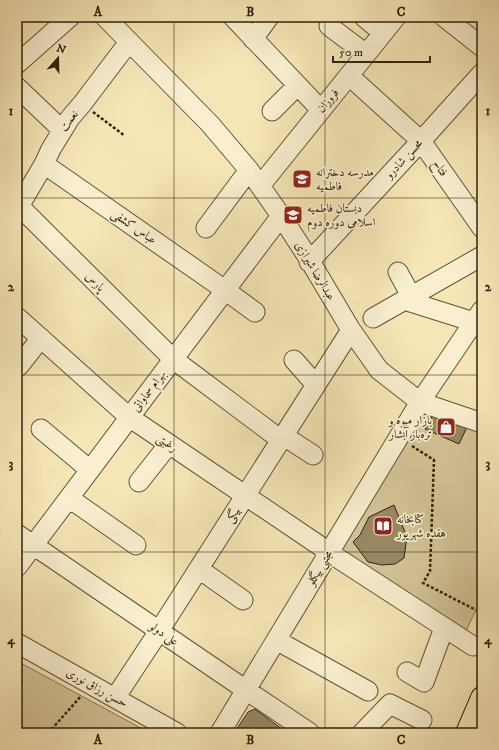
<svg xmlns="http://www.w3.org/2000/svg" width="499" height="750" font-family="'IM FELL DW Pica',Amiri,serif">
<rect width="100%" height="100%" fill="#f6e6b7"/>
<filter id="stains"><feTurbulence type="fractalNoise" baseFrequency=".005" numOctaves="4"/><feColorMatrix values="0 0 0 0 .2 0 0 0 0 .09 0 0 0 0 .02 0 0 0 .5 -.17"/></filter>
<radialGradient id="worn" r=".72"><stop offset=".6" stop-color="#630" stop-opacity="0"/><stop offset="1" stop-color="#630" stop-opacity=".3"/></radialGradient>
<path fill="#d5c59a" stroke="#847452" d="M426 413 482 432V597L465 633 339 549Z
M17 661 150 733H17Z"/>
<path fill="#988864" stroke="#32220a" d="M433 415 467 427 459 444 425 429Z
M394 505 407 537 404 558 395 564 382 565 368 562 353 542 360 535 369 517Z
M255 709 282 729 280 733H234L248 712Z"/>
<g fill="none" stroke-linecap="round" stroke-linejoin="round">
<g stroke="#635335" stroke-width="21">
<path id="minor" d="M105 17 210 124 249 170 281 216 307 256 351 330 379 370 420 402 482 423
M233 17 321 110
M364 17 383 33
M444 17 482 47
M329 26 366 54
M253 39 269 17
M17 64 70 17
M356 82 421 141 482 228
M17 87 62 130
M272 111 297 86
M44 164 225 290 255 312
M260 186 396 17
M17 204 173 359 281 440
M17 210 44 164 51 149 70 118 82 104 129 42
M206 228 249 170
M309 262 421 141 482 73
M398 272 411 296
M404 300 474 322
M17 317 129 417 329 552
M373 318 482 256
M294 360 316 385
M19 366 41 338
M41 429 90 470
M284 436 313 455
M139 482 169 444
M69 498 136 545
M17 534 246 690 310 733
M339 559 473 646
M17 567 281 216
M199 569 243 600
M276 640 368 691
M17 643 177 733
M407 672 424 682 444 628
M115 698 159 631 351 330
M220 733 420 402 482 310
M362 733 390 704 422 720"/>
</g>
<g stroke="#32220a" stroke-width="24">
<path id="major" d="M467 733 482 698"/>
</g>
<path stroke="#32220a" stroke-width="2.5" stroke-dasharray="3 2" stroke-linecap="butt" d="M93 112 125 136
M412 446 434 460 430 571 423 583 476 610
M17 732 51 730 81 696"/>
<use href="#minor" stroke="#f9efd0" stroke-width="19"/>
<use href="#major" stroke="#f6e6b7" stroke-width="22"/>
</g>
<path fill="none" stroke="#32220a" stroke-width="1" stroke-opacity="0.55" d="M174 17V733M325 17V733M17 198H482M17 375H482M17 552H482"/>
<defs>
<g id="school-square" transform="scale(1)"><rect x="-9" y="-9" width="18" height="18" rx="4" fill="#8f2418" stroke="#f9efd0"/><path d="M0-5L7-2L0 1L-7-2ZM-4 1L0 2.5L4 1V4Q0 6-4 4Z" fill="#fff"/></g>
<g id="shop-square" transform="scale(1)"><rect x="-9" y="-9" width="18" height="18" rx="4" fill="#8f2418" stroke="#f9efd0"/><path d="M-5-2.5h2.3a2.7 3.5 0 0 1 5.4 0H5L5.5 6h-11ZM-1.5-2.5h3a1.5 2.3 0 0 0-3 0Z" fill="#fff"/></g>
<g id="library-square" transform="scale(1)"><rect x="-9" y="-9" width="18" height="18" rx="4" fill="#8f2418" stroke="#f9efd0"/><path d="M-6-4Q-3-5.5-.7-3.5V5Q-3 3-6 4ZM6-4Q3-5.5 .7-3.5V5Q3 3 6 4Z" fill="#fff"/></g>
</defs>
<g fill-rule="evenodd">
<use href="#school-square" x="302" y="179"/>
<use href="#school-square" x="293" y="215"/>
<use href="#shop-square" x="446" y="427"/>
<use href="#library-square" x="383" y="526"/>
</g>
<g text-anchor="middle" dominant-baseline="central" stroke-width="3.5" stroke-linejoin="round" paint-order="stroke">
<g font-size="12" fill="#32220a" stroke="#f9efd0">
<text transform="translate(328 101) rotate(-51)">فروزان</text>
<text transform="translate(69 121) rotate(-54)">نعمت</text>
<text transform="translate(404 159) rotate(-47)">محسن شادرو</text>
<text transform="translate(440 168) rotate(55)">فتاح</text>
<text transform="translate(134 227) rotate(35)">عباس کشفی</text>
<text transform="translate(315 271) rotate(59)">عبدالرضا شیرازی</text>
<text transform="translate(95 282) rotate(45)">پارس</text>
<text transform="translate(149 391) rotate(-53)">بهرام سماواتی</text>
<text transform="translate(167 443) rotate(34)">رغبتی</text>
<text transform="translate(233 515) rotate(-58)">بیگی</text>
<text transform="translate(320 568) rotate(-59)">مجتبی بیگلو</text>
<text transform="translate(164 634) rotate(34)">علی دولو</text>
<text transform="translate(97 688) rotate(29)">حسن رزاق نوری</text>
</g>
<g font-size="12" fill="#32220a" stroke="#f9efd0" text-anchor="start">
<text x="316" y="172">مدرسه دخترانه<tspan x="316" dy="14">فاطمیه</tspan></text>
<text x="307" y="208">دبستان فاطمیه<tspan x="307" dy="14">اسلامی دوره دوم</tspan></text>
<text x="432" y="420" text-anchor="end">بازار میوه و<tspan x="432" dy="14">تره‌بار آبشار</tspan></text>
<text x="397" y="519">کتابخانه<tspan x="397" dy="14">هفده شهریور</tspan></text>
</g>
</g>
<rect width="499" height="750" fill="none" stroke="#f6e6b7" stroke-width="44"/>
<g transform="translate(58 58) rotate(20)" stroke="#f9efd0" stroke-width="3" paint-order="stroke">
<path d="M0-3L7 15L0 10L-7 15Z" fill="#32220a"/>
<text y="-6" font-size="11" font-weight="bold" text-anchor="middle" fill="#32220a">N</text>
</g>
<path d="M333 56v6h97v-6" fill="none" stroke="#32220a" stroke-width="2"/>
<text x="339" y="56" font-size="12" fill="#32220a" stroke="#f9efd0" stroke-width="3" paint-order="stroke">50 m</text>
<rect x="22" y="22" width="455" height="706" fill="none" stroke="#32220a" stroke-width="1.5"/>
<g font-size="13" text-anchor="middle" font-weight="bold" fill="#32220a">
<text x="98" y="16">A</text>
<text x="250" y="16">B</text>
<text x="401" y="16">C</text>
<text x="11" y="115">1</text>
<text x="488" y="115">1</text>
<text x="11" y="291">2</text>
<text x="488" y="291">2</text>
<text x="11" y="468">3</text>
<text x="488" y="468">3</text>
<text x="11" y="644">4</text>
<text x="488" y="644">4</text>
<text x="98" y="744">A</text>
<text x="250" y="744">B</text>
<text x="401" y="744">C</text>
</g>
<rect width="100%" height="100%" filter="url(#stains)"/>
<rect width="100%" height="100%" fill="url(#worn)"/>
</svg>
